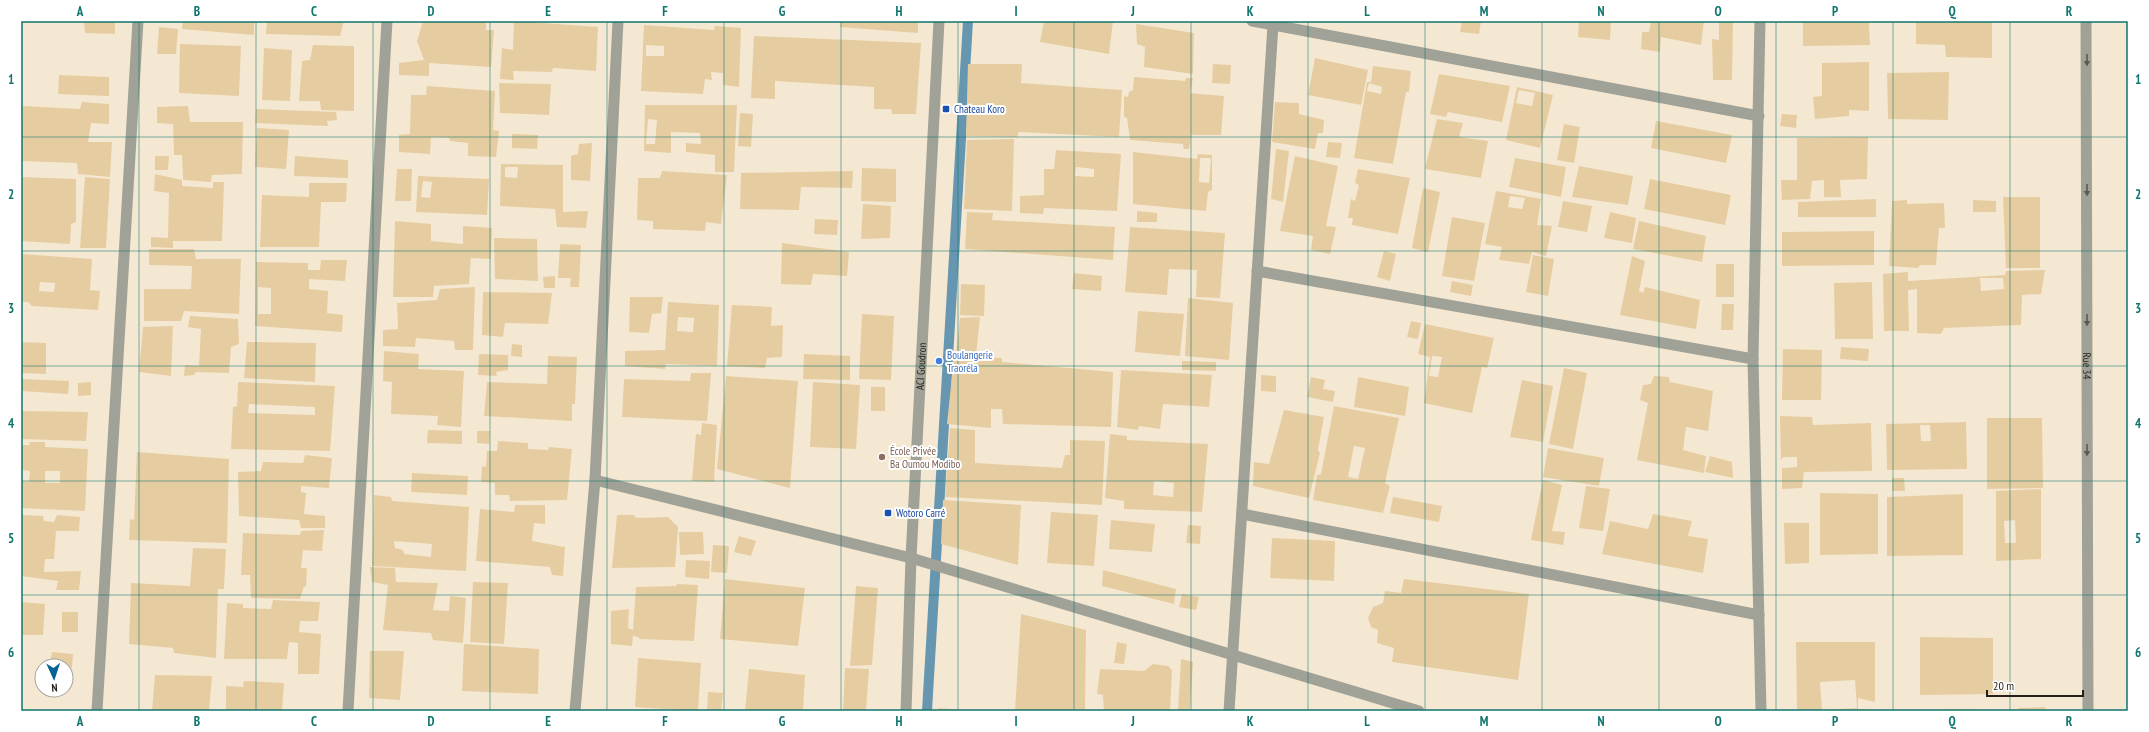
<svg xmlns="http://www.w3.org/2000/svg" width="2149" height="732" font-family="'PT Sans Narrow',sans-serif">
<rect width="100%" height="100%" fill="#f5e8d2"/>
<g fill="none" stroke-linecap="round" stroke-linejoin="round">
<path stroke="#6797b0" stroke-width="10" d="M927 711 968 21"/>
</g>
<path fill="#e6cda1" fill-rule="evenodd" d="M84 21H115V34L85 33Z
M183 21H254V35L182 29Z
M267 21H344L340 36 266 34Z
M423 21H486V30H494L491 67 429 63V76L399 75V63L424 60 417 41Z
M514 21 598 27 596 71 553 68 552 72 513 71 514 80 500 79 502 48 513 50Z
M841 21H918V33L840 27Z
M1044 21H1113L1109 54 1040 42Z
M1462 21H1481L1479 34 1460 32Z
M1579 21H1611L1610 40 1578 37Z
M1651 21H1704L1701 45 1661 37 1660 52 1641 49 1642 32H1649Z
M1719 21H1733L1732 80H1713L1712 39 1719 40Z
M1803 21H1861L1869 23 1870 45 1803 46Z
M1916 21H1992V58L1946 57 1945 45 1916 44Z
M1136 24 1194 33 1193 74 1144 67 1145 47 1137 44Z
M644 25 714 30 715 26 741 28 739 87 723 85V73L711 72 712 80 705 79 703 94 641 91ZM646 45 664 46V56H646Z
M159 27 178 29 176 54H157Z
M754 36 921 43 916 114H892L891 109H874V87L775 81V99L751 98Z
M180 44 241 46 239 96 179 93Z
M313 45 354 46V111L321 110 320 101H299L302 61 310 60Z
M264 48 292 50 290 101 262 100Z
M1315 58 1368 70 1361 105 1308 95Z
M1869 62V111L1849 110V116L1815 119 1813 97 1822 96V63Z
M968 64H1022L1021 83 1122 90 1119 137 1019 132 1017 137 966 136Z
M1213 64 1231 65 1230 84 1212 83Z
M1373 66 1411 71 1409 92H1406L1393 164 1354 158 1367 82H1371ZM1369 83 1382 87 1381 94 1367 91Z
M1949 72 1948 120 1888 119 1887 73Z
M1439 74 1510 86 1502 122 1448 112 1446 117 1430 114Z
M59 75 109 77V96L58 94Z
M1134 77 1185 81 1186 78H1193L1190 93 1224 96 1221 135H1191L1189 149H1184L1183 144 1130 140 1127 118 1124 117V96L1128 97 1129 92 1133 90Z
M499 83 551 84 549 115 500 113Z
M427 86 495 91 493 130 499 131 496 157 468 156V143L450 141 449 138 431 137 430 154 399 152V135L410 134 411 95H426Z
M1517 87 1553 95 1540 148 1506 140ZM1519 90 1535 93 1532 106 1516 103Z
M82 102 109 104V124L91 123 88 142H112L110 177 78 174 77 163 21 161 23 106 80 109Z
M1275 102 1299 103V114L1324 120 1323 133H1318L1315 149 1272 142Z
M645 105H737L734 172H715V155L686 152V143L701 144 700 133 671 132V153L644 151ZM648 119 657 120 655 144H646Z
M188 106 190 122H243L242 174 212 175 211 182 183 180 182 155H174L173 124 157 123V107Z
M256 109 336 112 337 120 327 121 328 126 255 123Z
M740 113 753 114 751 147 738 146Z
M1782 114 1797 115 1796 128 1780 126Z
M1437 119 1463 123 1459 137 1488 141 1481 178 1425 169Z
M1656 121 1732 135 1726 163 1651 148Z
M1564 124 1580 127 1574 163 1557 160Z
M257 128 289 130 286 169 255 167Z
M512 134 538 135 537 149 512 148Z
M1868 137 1867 179 1840 180 1841 197H1824V180L1812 181 1810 199 1782 200 1781 180H1797V138Z
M1014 139 1012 211 964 209 967 140Z
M1328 142 1342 143 1340 158 1326 157Z
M592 143 590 181 571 180V156L578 154 579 144Z
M1276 149 1289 151 1283 202 1271 199Z
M1056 150 1121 154 1117 211 1044 208 1043 214 1020 213V196L1044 195V169H1054ZM1076 167 1094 169V177L1075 176Z
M1133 152 1197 159 1198 154 1212 155V190L1208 192 1206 211 1133 204ZM1200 158H1211L1209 183 1199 182Z
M155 156H169L168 170H155Z
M295 156 348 160V178L294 176Z
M1295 156 1338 166 1326 226 1336 227 1330 254 1311 250 1313 236 1280 231Z
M1515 158 1566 167 1561 197 1509 187Z
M501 164 563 165V212L588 211 586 228 557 227 555 209 500 206ZM505 167H518L517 178 505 177Z
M1579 166 1633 176 1628 205 1572 197Z
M862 168 896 169V202L861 201Z
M397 169H412L411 201H395Z
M1358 169 1410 178 1398 234 1352 225 1353 218H1348L1351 199 1355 201 1359 185 1355 183Z
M662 171 727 175 721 224 706 222 705 231 653 229V221L637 220 638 178H660Z
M853 171 852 188 801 187 799 210 740 209 741 173Z
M155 174 182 180V186L213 188V182H224L222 241H173V248L151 247V237L168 238 169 193 154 191Z
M418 176 489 179 487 215 416 212ZM423 181 432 182 430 198 421 197Z
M21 177 76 179V222L71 224 70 244 21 241Z
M85 177 110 179 106 248H80Z
M1650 179 1731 195 1725 225 1644 209Z
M309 183H347L346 202H321L319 247H260L262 195 309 197Z
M1423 188 1440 192 1428 252 1412 248Z
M1496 191 1541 199 1537 225 1552 226 1546 256 1532 252 1529 264 1499 260 1502 247 1485 244ZM1510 196 1525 198 1522 209 1508 207Z
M2003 197H2040V268H2006Z
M1876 199V217H1798V202Z
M1907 200V204L1944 203 1945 228H1939L1936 265H1920L1918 268 1889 266 1892 201Z
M1973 200 1996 201V212H1973Z
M1563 201 1592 206 1587 232 1558 227Z
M863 204 891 206 890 238 861 239Z
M1137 211 1157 213V222H1137Z
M967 212 993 213 992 220 1115 227 1113 260 965 249Z
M1610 212 1636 218 1632 243 1604 238Z
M1452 217 1485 223 1474 281 1442 276Z
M815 219 838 220 837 235 814 234Z
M395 221 431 224V241L463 244V226L492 228 491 259 471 258 469 284 434 286 433 297H393Z
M1639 221 1706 236 1702 262 1633 249Z
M1130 227 1225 233 1220 298 1196 297 1197 270 1169 269 1167 295 1125 292Z
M1874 231V265L1782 266V232Z
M494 238 537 239 538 281 495 279Z
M782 243 849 252 847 276 813 274 811 285 781 284Z
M560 244 581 245 579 287H570L571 278H558Z
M149 249H194L196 259H241L239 314 184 311 181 321H144V289H191L192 266 149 265Z
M1384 251 1396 254 1390 281 1377 277Z
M21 254 92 259 90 290 100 291 98 310 32 306 28 302H21ZM40 282 55 283 54 292 39 291Z
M1533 255 1554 259 1548 296 1526 292Z
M1632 256 1645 261 1639 291 1643 293 1645 287 1700 300 1696 329 1620 315Z
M321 260H347L345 281 309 279V289L328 291 327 313 343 315 342 332 255 326 256 262 308 263V270H320ZM258 287 271 288V314H258Z
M1716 264H1734V297H1716Z
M2045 270 2041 294 2022 295 2021 325 1944 328 1941 334 1917 333V289L1908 290 1909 331H1884L1883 274 1908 272V281L2005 275 2006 271ZM1980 278H2003L2004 289 1981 291Z
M1074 273 1102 276 1101 291 1072 289Z
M555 276V288H544L543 277Z
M1452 281 1473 285 1471 296 1450 292Z
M1872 282 1873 339H1835L1834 283Z
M961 284 985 285 984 316 960 315Z
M475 287 473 350H455L454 341 416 338 415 347 383 346V330L398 329 397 303 437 300 440 289Z
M483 292 552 293 548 324 505 323 503 337 482 335Z
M630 297H663L661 313 652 314 649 333 629 332Z
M1188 298 1233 303 1229 360 1185 356Z
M668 302 719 305 717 366 666 364 665 369 625 366V351L665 350ZM678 317 694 318 693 332 677 331Z
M1722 304H1734L1733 330H1721Z
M732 305 772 307 771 326 783 325 782 357 767 358 765 368 727 366Z
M1138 311 1184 314 1180 356 1135 352Z
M862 314 894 316 891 380 859 379Z
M190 316 238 319 239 344 231 347 229 373 196 372 194 375 184 376 185 365 199 366 201 329 188 327Z
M980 317 976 355 956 354 960 318Z
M1411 321 1421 323 1418 339 1407 337Z
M1425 324 1494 338 1487 368 1482 367 1472 413 1424 403 1430 357 1418 354ZM1432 356 1442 357 1438 377 1429 376Z
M173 326 171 376 139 372 143 327Z
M21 342 46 343V374L21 373Z
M247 342 316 343 315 382 244 378Z
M512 344 522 345V357L511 356Z
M1841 347 1869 349 1868 361 1840 359Z
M1783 349 1822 350 1821 400H1782Z
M384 351 419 354 418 369 464 371 461 427 437 425 438 416 391 414 392 382 383 381Z
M479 354 508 355V370L496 372 497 376 478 375Z
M804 354 850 356V380L803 379Z
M548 356 577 357 575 404H572V421L484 416 487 382 547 384Z
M954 357 1002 358V362L1113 372 1111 427 1003 424 1002 409H991V428L947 424Z
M1182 361 1216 362V371L1182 370Z
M1564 368 1587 373 1573 449 1549 444Z
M1121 370 1212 375 1209 407 1163 404 1160 429 1139 426 1138 430 1117 427Z
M691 373H711L707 421 622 417 624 379 690 381Z
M1261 375 1276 376V392L1261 391Z
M726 376 798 381 790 488 717 469Z
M1654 376 1669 377 1670 382 1713 391 1708 431 1686 427 1683 450 1706 456 1704 473 1637 460 1648 403 1640 400 1643 385 1651 384Z
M1311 377 1325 380 1323 389 1335 391 1333 402 1307 397Z
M1358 377 1409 387 1405 416 1354 407Z
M21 379 69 381 68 394 21 391Z
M1522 380 1553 386 1543 442 1510 437Z
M91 382V395L78 396V383Z
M238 382 335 386 330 451 231 449 233 407 237 406ZM249 404 315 407V415L248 413Z
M813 382 860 385 856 449 810 447Z
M871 387H885V411H871Z
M1334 406 1399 418 1385 483 1390 486 1383 513 1313 500 1317 475 1321 474ZM1354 446 1365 448 1358 479 1348 477Z
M1284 410 1324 417 1318 450 1320 453 1309 498 1253 486 1254 462 1269 464Z
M21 411 88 412 86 441 21 439Z
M1780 416 1812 417 1813 425 1871 423 1872 471 1804 472 1802 488 1782 489V468L1797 467V457H1783L1781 461Z
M1987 418H2042L2043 488 1987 489Z
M1966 422 1967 469 1887 470 1886 424ZM1920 425H1930L1931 441H1921Z
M702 423 717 425 714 482 692 481 696 434 701 435Z
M950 428 975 430V463L1062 468 1065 455H1070V440L1105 441 1102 505 945 497Z
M428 430 462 431V444L427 443Z
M477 431H490L489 444 477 443Z
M1110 434 1127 436V440L1208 444 1202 512 1124 509V501L1105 498ZM1154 481 1174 483 1173 497 1153 495Z
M498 441 528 443V449L548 450 549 447 572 449 567 500 510 501 509 495H495V483L481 482 482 466 486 467 487 451H497Z
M29 442H45V447L88 449 85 511 21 508V481L29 482 30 471 21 470V445H30ZM45 471H60V483H45Z
M1548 448 1604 458 1599 486 1543 477Z
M137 452 229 459 227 543 129 540 130 519 134 520Z
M305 455 332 458 329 488 301 486V492L306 493 304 514 325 516V528H301L299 520 239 516 238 472 261 471 263 462 303 463Z
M1710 456 1732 462 1733 478 1705 472Z
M412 473 468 476 467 495 411 492Z
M1892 478H1904L1905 491H1892Z
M1543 480 1562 485 1552 531 1565 532 1563 545 1531 540Z
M1586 486 1610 489 1603 531 1579 528Z
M2041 489V559L1996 561V491ZM2015 520 2016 543H2005L2004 521Z
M1820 493 1878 494V554L1820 555Z
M1963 494V555L1887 556V497Z
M374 495 391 497 392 501 469 507 466 571 372 566ZM394 541 432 544 431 557 404 554 403 550 395 548Z
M1393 497 1442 506 1439 522 1390 513Z
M943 500 1021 505 1018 565 941 544Z
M515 505H545V524L534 523 532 541 565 547 563 576 552 575 550 567 476 561 480 509 514 512Z
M1051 512 1098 515 1094 566 1047 563Z
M1653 514 1692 521 1688 536 1708 539 1703 573 1602 554 1610 521 1648 529Z
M21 515 43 516 44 521 54 522 57 515 80 517 79 531H56L54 559H45L44 572 81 571 79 590H56L58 581 21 576Z
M617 515H634L636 518 668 517 678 527 675 567 612 568Z
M1111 520 1155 524 1152 552 1109 549Z
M1784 523H1809V563L1785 564Z
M1188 525 1201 526 1200 544 1186 543Z
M324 530 322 551 303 550 301 568H307L306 587 304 586 300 599 251 598 250 575H241L243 533 300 535 301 531Z
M679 532H703L704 554 680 555Z
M739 536 756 541 751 556 734 552Z
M1272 538 1335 541 1334 581 1270 578Z
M713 545 729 546 727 573 711 572Z
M193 548 226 549 224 589H218L216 658 174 653 173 648 129 644 131 583 190 586Z
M686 560 710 561 709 579 685 577Z
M370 567 395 568 396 582 438 583 433 610 449 611 450 596 466 598 463 643 433 640 431 633 383 630 388 585 372 582Z
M1103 570 1176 589 1174 604 1102 586Z
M725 579 805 588 798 646 720 639Z
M1404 579 1529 594 1518 680 1392 662 1394 648 1377 643 1378 630 1371 627 1368 618 1373 607 1383 603 1385 591 1401 593Z
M473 582 508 583 504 644 470 642Z
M677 584 698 585 694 641 640 639 638 637 633 636 632 646 611 644V611L629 609 628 628 633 630 636 587 676 586Z
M856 586 878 588 872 665 850 666Z
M1182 594 1199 597 1196 610 1179 607Z
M273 600 320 602 318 621H300L299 632 321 634 319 674H298V643L289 642 287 659H224L227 603 243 604V608L271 609Z
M21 602 45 604 43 635H21Z
M62 612H78V632H62Z
M1021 614 1086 630 1085 711H1015Z
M1920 637 1993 638V694L1920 695Z
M1117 642 1127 644 1124 664 1114 663Z
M1796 642H1875V702L1858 698V709H1867V711H1797ZM1855 680 1857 708 1822 710 1820 682Z
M464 644 539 649 538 694 462 691Z
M370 651H404L400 700 369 698Z
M52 652 73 654 72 668 50 666Z
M638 658 701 663 698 711 635 707Z
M1181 659 1193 662 1190 711H1178Z
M1153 664 1168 666 1172 670 1170 711H1104L1103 695 1097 694 1100 669 1144 671Z
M845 668 869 669 866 711H843Z
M749 669 805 675 803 711H745Z
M155 675 212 676 209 711H152Z
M244 681 284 683 282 711H226V686L243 687Z
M708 692 723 693 721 711H707Z
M2045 707V711H2018V708Z
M938 708 965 710V711H938Z
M1943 709H1977V711H1943Z"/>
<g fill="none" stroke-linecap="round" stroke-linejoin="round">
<g stroke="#a1a297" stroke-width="11">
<path d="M1252 21 1759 116"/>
<path d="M1760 21 1753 359 1761 711"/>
<path id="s1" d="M2086 21 2088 711"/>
<path d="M1257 271 1753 359"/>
<path d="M595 480 911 558 1419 711"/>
<path d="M1242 514 1759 615"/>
<path d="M97 711 138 21"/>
<path d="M348 711 387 21"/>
<path d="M575 711 595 480 618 21"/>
<path d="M1229 711 1273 25"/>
</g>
<path stroke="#a1a297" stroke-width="11" id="s2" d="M906 711 911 558 939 21"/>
</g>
<defs><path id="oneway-solid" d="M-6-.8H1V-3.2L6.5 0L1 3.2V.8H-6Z"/></defs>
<g fill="#5c5a51">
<use href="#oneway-solid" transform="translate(2087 60) rotate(90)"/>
<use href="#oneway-solid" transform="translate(2087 190) rotate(90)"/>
<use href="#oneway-solid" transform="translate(2087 320) rotate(90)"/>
<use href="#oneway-solid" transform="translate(2087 450) rotate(90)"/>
</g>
<path fill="none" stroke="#0f766e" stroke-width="1" stroke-opacity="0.55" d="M139 21V711M256 21V711M373 21V711M490 21V711M607 21V711M724 21V711M841 21V711M958 21V711M1074 21V711M1191 21V711M1308 21V711M1425 21V711M1542 21V711M1659 21V711M1776 21V711M1893 21V711M2010 21V711M21 137H2128M21 251H2128M21 366H2128M21 481H2128M21 595H2128"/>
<g fill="#1a4fb4" stroke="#fff" stroke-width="1.5">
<rect x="942" y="105" width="8" height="8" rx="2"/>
<rect x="884" y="509" width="8" height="8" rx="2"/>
</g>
<circle fill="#3f7fe0" stroke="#fff" stroke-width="1.5" cx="939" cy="361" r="4"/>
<circle fill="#8d6e63" stroke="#fff" stroke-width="1.5" cx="882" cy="457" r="4"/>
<g text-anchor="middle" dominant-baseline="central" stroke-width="4" stroke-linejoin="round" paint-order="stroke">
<g font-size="11" fill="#164399" stroke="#fff" text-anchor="start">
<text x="954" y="109">Chateau Koro</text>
<text x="896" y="513">Wotoro Carré</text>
</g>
<g font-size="11" fill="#366cbe" stroke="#fff" text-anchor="start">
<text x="947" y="355">Boulangerie<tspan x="947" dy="13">Traoréla</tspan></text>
</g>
<g font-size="11" fill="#241f17" stroke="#fff">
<text stroke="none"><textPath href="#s2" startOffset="345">ACI Goudron</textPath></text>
<text stroke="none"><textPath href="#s1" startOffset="345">Rue 34</textPath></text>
</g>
<g font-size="11" fill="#785e54" stroke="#fff" text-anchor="start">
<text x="890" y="451">École Privée<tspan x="890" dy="13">Ba Oumou Modibo</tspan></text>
</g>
</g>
<rect width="2149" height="732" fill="none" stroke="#ffffff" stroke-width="44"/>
<g transform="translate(54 678) rotate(177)"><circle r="19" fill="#ffffff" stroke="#a7a5a2"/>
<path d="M0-3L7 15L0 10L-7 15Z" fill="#086292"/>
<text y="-6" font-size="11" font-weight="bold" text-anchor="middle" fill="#241f17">N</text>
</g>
<path d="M1987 690v6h96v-6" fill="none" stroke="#241f17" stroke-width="2"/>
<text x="1993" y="690" font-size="12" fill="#241f17" stroke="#ffffff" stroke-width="3" paint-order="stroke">20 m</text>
<rect x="22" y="22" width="2105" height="688" fill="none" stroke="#0f766e" stroke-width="1.5"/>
<g font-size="13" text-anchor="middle" font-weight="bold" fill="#0f766e">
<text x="80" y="16">A</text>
<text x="197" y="16">B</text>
<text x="314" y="16">C</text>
<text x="431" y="16">D</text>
<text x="548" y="16">E</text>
<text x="665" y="16">F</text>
<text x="782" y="16">G</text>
<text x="899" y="16">H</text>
<text x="1016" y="16">I</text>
<text x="1133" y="16">J</text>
<text x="1250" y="16">K</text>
<text x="1367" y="16">L</text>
<text x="1484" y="16">M</text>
<text x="1601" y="16">N</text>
<text x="1718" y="16">O</text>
<text x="1835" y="16">P</text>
<text x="1952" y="16">Q</text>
<text x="2069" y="16">R</text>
<text x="11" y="84">1</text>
<text x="2138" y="84">1</text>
<text x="11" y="199">2</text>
<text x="2138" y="199">2</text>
<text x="11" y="313">3</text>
<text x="2138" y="313">3</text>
<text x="11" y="428">4</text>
<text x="2138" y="428">4</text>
<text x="11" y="543">5</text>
<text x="2138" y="543">5</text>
<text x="11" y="657">6</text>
<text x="2138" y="657">6</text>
<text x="80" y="726">A</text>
<text x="197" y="726">B</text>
<text x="314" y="726">C</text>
<text x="431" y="726">D</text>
<text x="548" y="726">E</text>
<text x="665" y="726">F</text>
<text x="782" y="726">G</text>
<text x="899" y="726">H</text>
<text x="1016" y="726">I</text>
<text x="1133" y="726">J</text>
<text x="1250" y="726">K</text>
<text x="1367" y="726">L</text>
<text x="1484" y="726">M</text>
<text x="1601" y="726">N</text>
<text x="1718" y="726">O</text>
<text x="1835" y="726">P</text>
<text x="1952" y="726">Q</text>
<text x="2069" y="726">R</text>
</g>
</svg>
